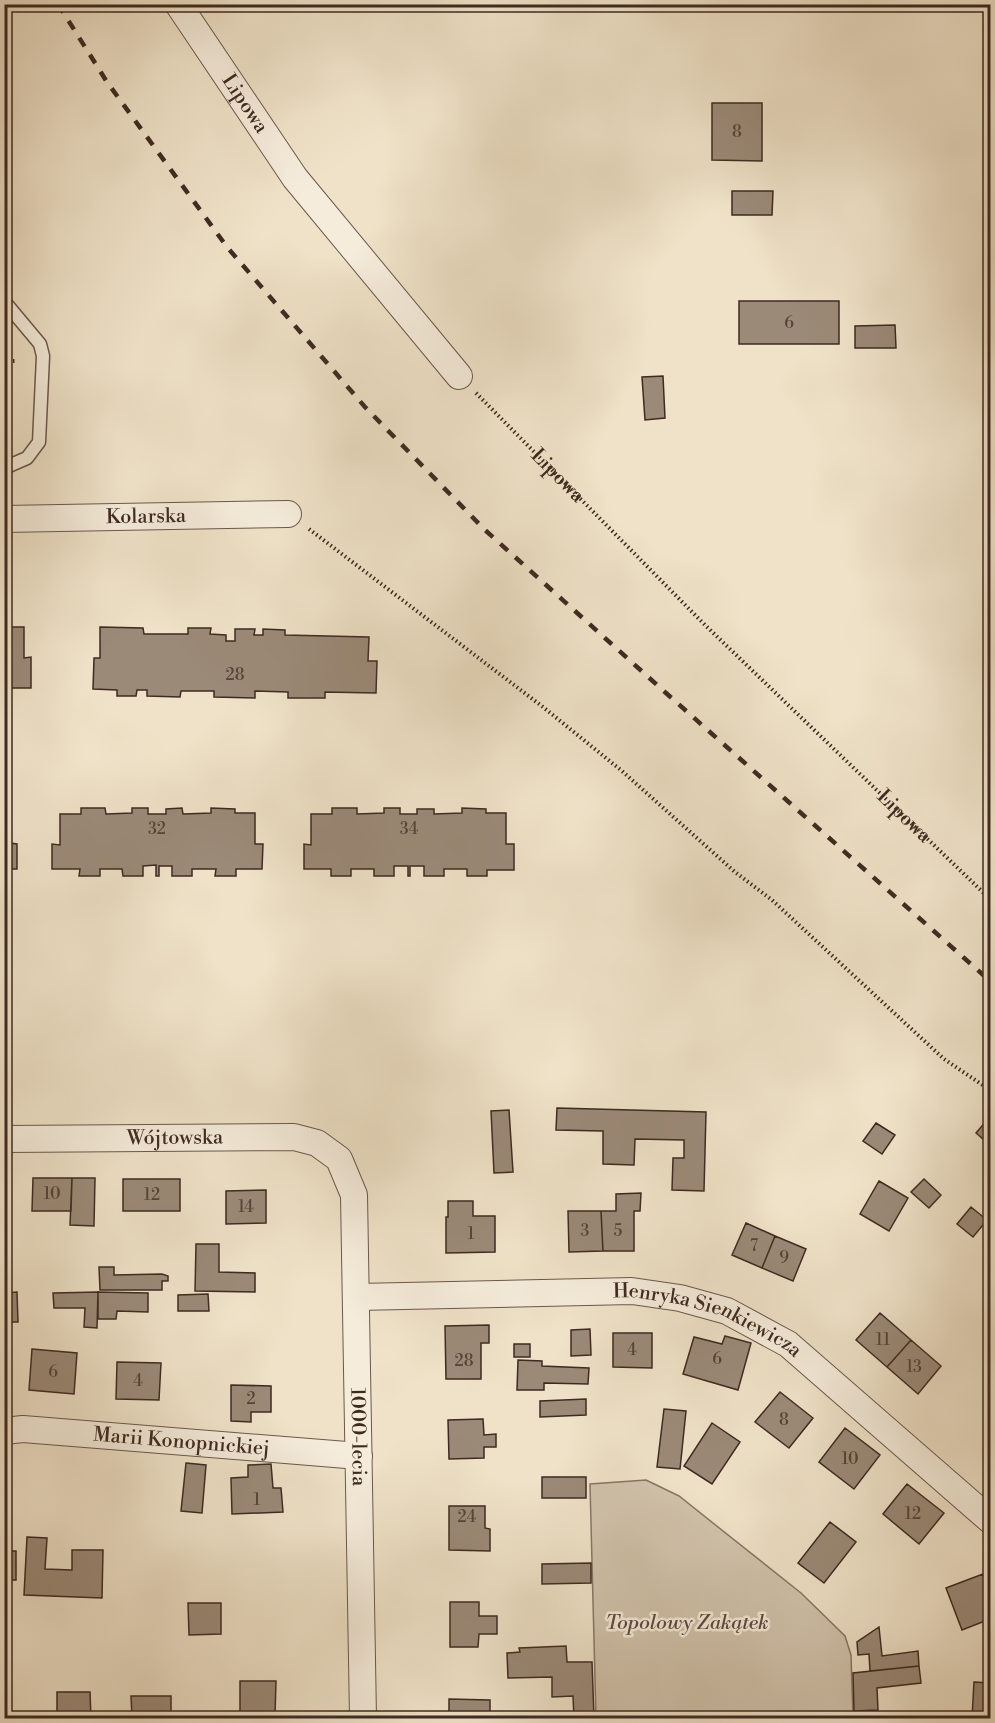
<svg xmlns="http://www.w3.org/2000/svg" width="995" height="1723" font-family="'Libre Bodoni',serif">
<rect width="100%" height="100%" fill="#efe2c8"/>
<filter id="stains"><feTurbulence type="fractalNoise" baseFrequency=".00333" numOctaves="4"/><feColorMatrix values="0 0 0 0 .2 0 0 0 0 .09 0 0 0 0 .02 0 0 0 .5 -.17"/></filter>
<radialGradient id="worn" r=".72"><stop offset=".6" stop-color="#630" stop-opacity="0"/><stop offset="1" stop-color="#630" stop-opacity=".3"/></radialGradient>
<path fill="#d1c3ac" stroke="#887667" stroke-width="1.5" d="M646 1480 679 1496 801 1593 845 1636 851 1655 853 1718H596L590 1484Z"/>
<path fill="#9b8a78" stroke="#3f2a22" stroke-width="1.5" d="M712 103H762V161L712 160Z
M732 191H773L772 215H732Z
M739 301H839V344H739Z
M895 325 896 348H855V326Z
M663 376 665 418 645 420 642 377Z
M4 627H24V658L31 657V688H6V695Z
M100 627 143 628 144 634H188V628H211L210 634 226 635V641H235V629H255L254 635H263V629L285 630V635L369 637 368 661H377L376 693 325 692V698H288V692L255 691V698L214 697V691H181L180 697 147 696V690H137L136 696H117V690L93 689 94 658H100Z
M81 808H105L106 814 132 813V808H148V814H166V809L182 808 183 814 211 813V808L235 809V813H255V844H263L262 869H236V876H215L216 869H192V876H172V866H159V876H156V865L143 866V876H123L122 869H100V876H79L80 869H52V844L60 845V814H81Z
M332 808H357V814L384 813V808H400V814H417V809H434V814L462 813V808L486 809V813H506V844H514V870H487V876H467V869H444V876H424V866H410V876H408V866H394V876H374V869H351V876H331V869H304V844L311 845V814H332Z
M4 812H9L10 843 17 844V869H4Z
M557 1108 706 1112 704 1191 672 1190 673 1158H684V1140L635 1139 634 1165 603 1164V1131L556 1130Z
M509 1110 513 1172 494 1173 491 1111Z
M988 1119 990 1121V1145L976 1133Z
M876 1123 895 1135 882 1154 863 1141Z
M33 1178H72L71 1211H32Z
M72 1178H95L94 1226 70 1225Z
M123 1179H180V1211H123Z
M924 1179 941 1195 929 1208 911 1192Z
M879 1181 908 1198 889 1231 860 1214Z
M266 1190V1223L226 1224V1191Z
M641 1193 640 1211H634V1251H603L601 1211H616V1194Z
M448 1201H473V1216H495V1252L446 1253V1217H448Z
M971 1207 987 1220 973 1237 957 1224Z
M568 1211H601L603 1251 569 1252Z
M746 1223 775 1236 762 1268 732 1255Z
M775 1236 806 1249 793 1281 762 1268Z
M196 1244H219V1272L255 1273V1292L195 1291Z
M99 1267H114V1275L162 1274 168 1276V1281H162V1290H100Z
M17 1292 18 1322H4V1293Z
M98 1292 97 1328 84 1327 85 1308H54L53 1293Z
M98 1292 148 1293V1312L117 1311 116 1319H98Z
M208 1294 209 1311H178V1295Z
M880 1313 911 1340 887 1367 856 1340Z
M489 1325V1343H481V1379H446L445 1326Z
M590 1329 591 1355 571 1356V1330Z
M613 1333H652V1368L613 1367Z
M725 1336 751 1343 738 1390 683 1374 694 1337 722 1344Z
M911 1340 941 1366 918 1394 887 1367Z
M514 1344H530V1357H514Z
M32 1349 77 1353 74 1394 29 1390Z
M518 1360 542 1361V1366L589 1368 588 1384 544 1383V1390H517Z
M117 1362 161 1363 159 1400 116 1399Z
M231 1385 271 1386V1412H251V1422L231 1421Z
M780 1392 813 1418 789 1448 755 1422Z
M586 1399V1415L540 1417V1401Z
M664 1409 686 1411 680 1469 657 1467Z
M483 1419 484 1435 496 1434V1447H484V1458L449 1459 448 1420Z
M712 1423 740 1442 712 1484 684 1466Z
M845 1428 880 1455 854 1489 819 1462Z
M186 1463 206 1465 202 1513 181 1511Z
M271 1464 273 1488H281L283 1512 232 1514 231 1478 248 1477V1465Z
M542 1477H586V1498H542Z
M907 1484 944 1513 919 1544 883 1514Z
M449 1506H485V1528L490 1529V1551L449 1550Z
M830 1522 856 1542 824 1583 798 1563Z
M27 1537 47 1538 45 1569 72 1570V1550H103L102 1598 24 1595Z
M4 1551H16V1580H4Z
M591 1563V1583L542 1584V1564Z
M983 1574 990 1592V1619L962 1630 946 1588Z
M450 1602H479V1616H497V1634H479L478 1647H450Z
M188 1603H221V1634L189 1635Z
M879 1627 882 1656 918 1651 919 1666 870 1671 869 1654 858 1655 857 1642Z
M566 1646 567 1662H592L594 1718H574L573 1696 552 1697V1677L508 1678 507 1653 520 1652 519 1648Z
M919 1666 921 1683 877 1688 878 1710 854 1711 853 1673Z
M240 1681H276L275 1716H240Z
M974 1682 990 1683V1718H972Z
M57 1692H90L91 1718H57Z
M131 1696H171V1718H132Z
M449 1699 490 1700V1718H449Z"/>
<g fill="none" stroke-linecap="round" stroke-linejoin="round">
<g stroke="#6b584c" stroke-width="15">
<path id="service" d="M4 301 40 344 43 356 39 442 27 458 4 468"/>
</g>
<g stroke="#6b584c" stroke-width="28">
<g id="minor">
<path id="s2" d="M178 4 295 178 459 376"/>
<path id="s3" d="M4 519 288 514"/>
<path id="s4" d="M4 1139 294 1137 317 1143 339 1159 354 1195 363 1718"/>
<path id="s5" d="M357 1297 632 1291 680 1298 727 1311 788 1344 990 1520"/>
<path id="s6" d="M4 1431 23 1429 359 1456"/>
</g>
</g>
<g stroke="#3f2a22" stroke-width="4" stroke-dasharray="1.5 3" stroke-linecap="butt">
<path d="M4 361H17"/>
<path id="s1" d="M476 393 705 625 990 899"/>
<path d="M309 529 543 707 622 771 735 872 772 900 944 1059 990 1090"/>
</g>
<use href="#service" stroke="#f5ecdb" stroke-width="12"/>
<use href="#minor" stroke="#f5ecdb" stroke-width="26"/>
<path stroke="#3f2a22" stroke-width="4.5" stroke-dasharray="10 10" stroke-linecap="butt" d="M58 4 107 82 227 247 365 407 485 530 666 693 990 981"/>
</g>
<g text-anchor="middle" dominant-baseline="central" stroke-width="5" stroke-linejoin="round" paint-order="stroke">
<g font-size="16" fill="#564238">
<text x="737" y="132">8</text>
<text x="789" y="323">6</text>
<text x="235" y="675">28</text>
<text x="157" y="829">32</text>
<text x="409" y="829">34</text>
<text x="52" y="1194">10</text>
<text x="152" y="1195">12</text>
<text x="246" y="1207">14</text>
<text x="585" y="1231">3</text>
<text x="618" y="1231">5</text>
<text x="471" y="1234">1</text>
<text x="754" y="1246">7</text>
<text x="784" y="1258">9</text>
<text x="883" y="1340">11</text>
<text x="632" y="1350">4</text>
<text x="717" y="1359">6</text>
<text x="464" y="1361">28</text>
<text x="914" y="1367">13</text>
<text x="53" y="1372">6</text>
<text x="138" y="1381">4</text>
<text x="251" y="1399">2</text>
<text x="784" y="1420">8</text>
<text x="850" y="1459">10</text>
<text x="257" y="1500">1</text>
<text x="913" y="1514">12</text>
<text x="467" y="1517">24</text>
</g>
<g font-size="20" fill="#3f2a22" stroke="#f5ecdb">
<text stroke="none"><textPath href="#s2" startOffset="120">Lipowa</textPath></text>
<text stroke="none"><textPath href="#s1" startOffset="116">Lipowa</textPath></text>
<text stroke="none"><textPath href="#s3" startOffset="142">Kolarska</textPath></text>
<text stroke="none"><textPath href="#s1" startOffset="602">Lipowa</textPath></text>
<text stroke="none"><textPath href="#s4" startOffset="171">Wójtowska</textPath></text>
<text stroke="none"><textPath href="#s5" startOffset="356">Henryka Sienkiewicza</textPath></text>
<text stroke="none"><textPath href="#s4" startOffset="622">1000-lecia</textPath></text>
<text stroke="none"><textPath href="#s6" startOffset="178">Marii Konopnickiej</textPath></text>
</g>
<g font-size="20" font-style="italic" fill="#5c493e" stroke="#f5ecdb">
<text x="687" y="1623">Topolowy Zakątek</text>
</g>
</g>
<rect width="995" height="1723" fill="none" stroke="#efe2c8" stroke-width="24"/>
<rect x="6" y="6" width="983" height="1711" fill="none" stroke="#3f2a22" stroke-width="3"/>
<rect x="12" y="12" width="971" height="1699" fill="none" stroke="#3f2a22" stroke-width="1.5"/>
<rect width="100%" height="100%" filter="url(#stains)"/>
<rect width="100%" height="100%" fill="url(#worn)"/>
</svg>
